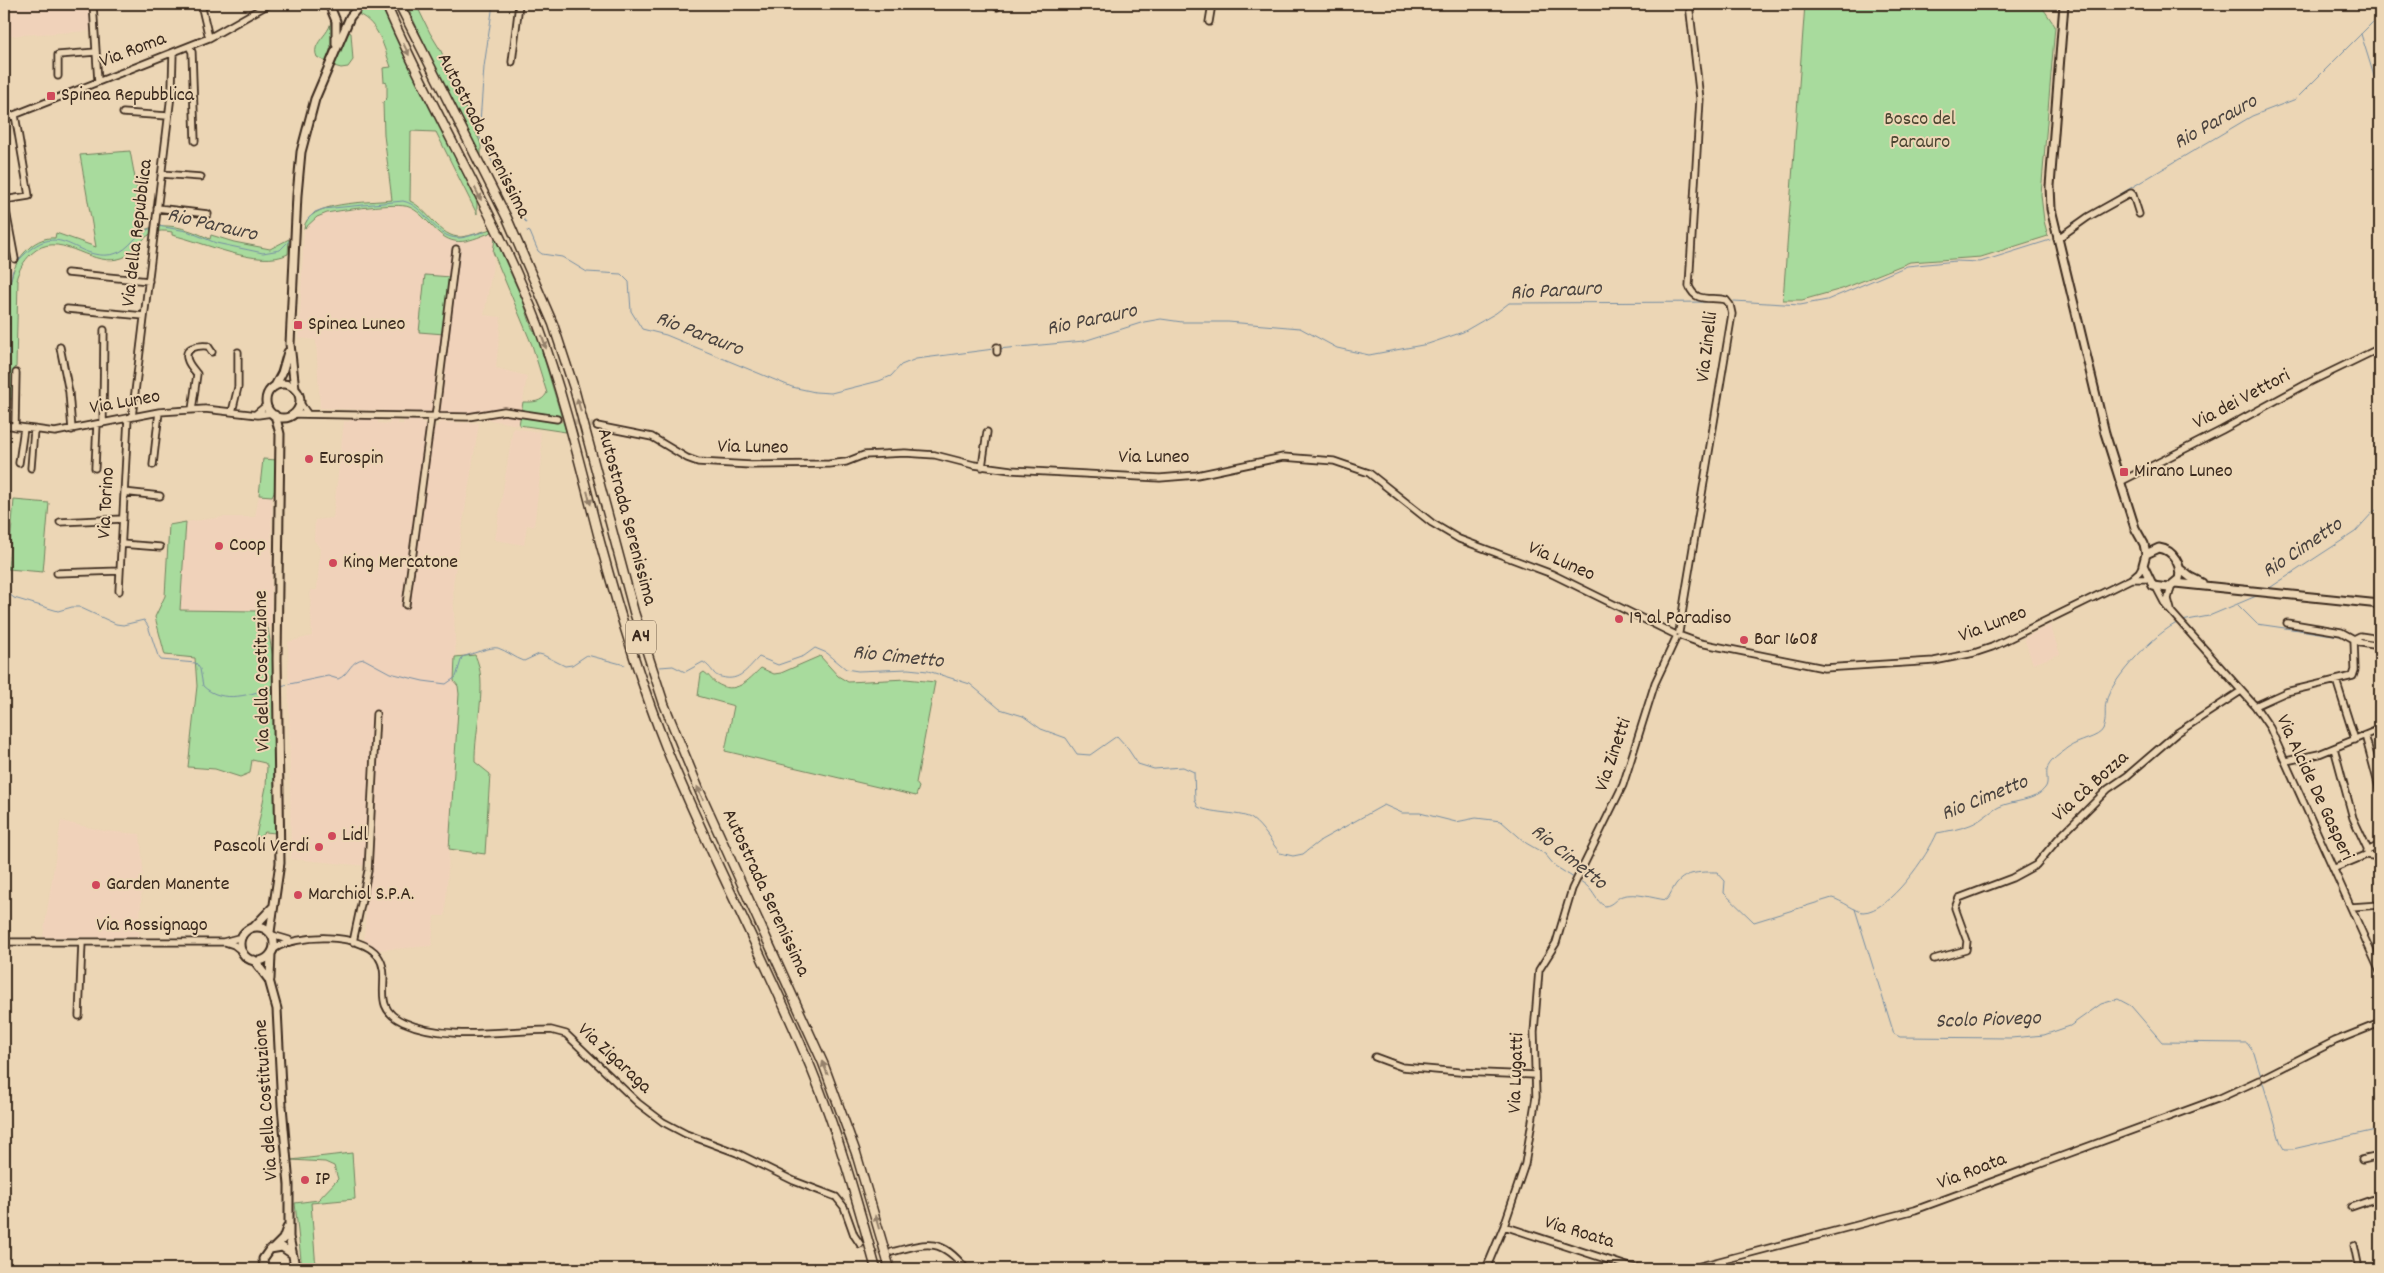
<svg xmlns="http://www.w3.org/2000/svg" width="2384" height="1273" font-family="Dekko,sans-serif">
<rect width="100%" height="100%" fill="#ecd6b5"/>
<filter id="ink" filterUnits="userSpaceOnUse"><feTurbulence type="fractalNoise" baseFrequency=".02" numOctaves="2"/><feDisplacementMap in="SourceGraphic" scale="10" xChannelSelector="R" yChannelSelector="G"/><feConvolveMatrix kernelMatrix="1 2 1 2 8 2 1 2 1" color-interpolation-filters="sRGB"/></filter>
<g filter="url(#ink)">
<path fill="#f0d2ba" d="M4 4H90L92 31 4 36Z
M98 4H160L99 11Z
M403 205 413 209 441 235 450 240H472L492 232 495 238 493 265 484 315 501 317 496 368 527 376 519 425 457 414 320 408 316 340 299 338 304 229 317 217 331 212Z
M350 418H377L378 423 389 424 391 419H396L398 424H403L404 420 420 421 426 426 437 427 439 422 479 423 453 584 456 668 454 681 458 686 459 694 445 916H434L432 946 378 950 364 942 368 866 291 859 288 642 312 636 310 590H317L320 549 314 540 315 520 333 518 344 421 349 422Z
M513 428 540 432 542 458 534 527 527 525 524 545 495 540Z
M259 495 272 496 271 627 268 629 265 620 180 610 186 522 224 517H255Z
M2050 625 2060 654 2033 664 2024 638Z
M61 821 104 831 140 834 143 868 139 937H43Z"/>
<path fill="#a8db9d" stroke="#72825e" d="M323 4 326 5C335 26 334 41 326 62L317 57C308 38 347 30 323 4Z
M370 4H380L477 202V214L436 132 411 131 410 201C428 209 440 238 461 237 471 236 480 232 491 229L492 232C464 243 452 249 430 224 424 218 417 210 409 207 397 202 342 210 327 213L317 217 304 229C306 200 370 203 392 200L384 135 383 102 387 98V83L384 82 383 68 391 67C384 48 379 23 358 14Z
M406 4H416L430 33 441 51 481 144V156L445 88Z
M1805 4H2040L2055 26 2041 195 2044 221 2048 236 1981 257 1910 262 1842 289 1802 300H1783Z
M348 32 351 33 353 60 348 67 341 68 334 66Z
M130 151 143 221 136 235C159 218 187 228 210 239L211 235 234 242 270 249 289 239 288 254C259 269 204 242 172 235V232C140 225 141 255 118 259 87 266 59 228 31 254 24 261 19 269 16 280H18L16 367 15 368C14 380 18 400 4 403V326L9 325C8 296 6 268 30 247 37 241 46 237 55 238L56 233 96 247 80 155Z
M495 238 523 301 532 328 537 335 566 432 519 425 523 402C533 402 541 403 547 393L532 345 493 252Z
M425 275 451 277 444 334 419 332Z
M263 459 277 460 276 488 272 496 259 495Z
M14 500 49 503 43 572 8 569Z
M186 522 180 610 257 611 262 615 268 629 273 658 276 833 265 832 255 841 266 787 267 766 265 763 252 760 250 773 240 777 215 769 188 767 197 686 195 658 165 655 155 617 165 596 169 525Z
M475 655C489 683 474 730 475 762L490 774 485 854 449 849 459 694 458 686 454 681 455 657Z
M820 656 838 676 848 682 906 679 935 682 916 783 919 787 916 796 725 751 734 706 698 696 701 674 704 672C709 675 711 680 716 683 736 696 748 680 761 668L774 674 781 673Z
M352 1153 355 1199 311 1203 316 1269H302L295 1203 318 1200 338 1179 334 1166 325 1162 291 1160Z"/>
<g fill="none" stroke-linecap="round" stroke-linejoin="round">
<path stroke="#768ea3" stroke-width="1" d="M493 4 484 67 479 136 519 214 526 222
M2361 34 2380 95
M2092 211 2252 116 2296 99 2380 15
M307 220 315 212 323 209 403 201C426 206 434 238 458 238 467 238 476 233 485 232
M2072 223 2085 216
M158 226 187 231 216 243 263 253 280 250 292 238
M527 231 530 232 538 251 542 254 562 257 587 272 621 274 629 282 631 311 642 329 666 335 792 387 815 392 831 393 879 381 891 376 901 365 916 359 994 349
M19 260C61 214 74 263 114 254 131 250 135 232 152 228
M1734 301 1800 305 1827 300 1907 266 1956 261 1980 262 2050 240
M998 349 1084 341 1144 322 1161 319 1182 322H1228L1300 328 1337 348 1369 355 1428 344 1463 332 1496 313 1509 303 1723 302
M4 397 8 391 9 285 13 270
M2268 589 2355 532 2373 512 2380 508
M4 590 14 598 58 611 72 607H79L116 624 123 625 144 620 148 626 158 656 161 660 196 663 200 669 203 686C223 705 251 694 274 687
M2238 605 2257 624 2340 636
M2182 621 2209 616 2261 594
M2361 639 2367 640
M660 667 673 666 685 672 703 662C709 666 710 668 714 673 717 677 722 677 726 678 741 680 749 667 759 657L778 665 804 656 815 648 827 653 846 669 858 671 908 669 928 671 970 684 1000 709 1023 716 1041 729 1066 738 1077 754 1090 755 1117 736 1126 746 1138 764 1154 769 1183 767 1194 772 1195 800 1198 807C1213 814 1242 812 1252 819 1263 827 1271 842 1280 853L1293 856 1303 854 1321 840 1384 805 1402 813H1420L1456 822 1476 818 1501 821 1526 843 1545 854 1555 866 1574 878
M280 686 328 676 338 679C349 675 350 660 364 659L390 673 423 681 446 684 456 677 462 657C469 655 492 646 498 648 507 651 515 658 524 661L539 654 543 655 565 666 572 665 587 655 625 665
M1580 881C1595 889 1594 901 1605 906 1613 905 1615 899 1622 896 1636 892 1652 898 1666 900 1671 895 1672 889 1676 884 1686 871 1702 872 1717 872L1725 881 1724 893 1754 922 1832 898C1841 900 1857 912 1863 912 1889 912 1928 855 1937 833 1948 831 1960 829 1970 825 1981 821 1989 812 1999 807 2013 800 2035 802 2045 788 2049 783 2046 776 2047 770 2049 760 2061 754 2068 748 2078 740 2099 738 2103 729 2107 719 2104 711 2106 702 2111 679 2157 631 2179 622
M1855 909 1894 1034 1900 1037 2011 1038 2044 1035 2070 1026 2101 1004 2118 999 2131 1006 2162 1042 2247 1043 2254 1053 2281 1144 2284 1149H2293L2380 1129"/>
<path stroke="#c9b497" stroke-width="5.5" stroke-dasharray="5.5 3" stroke-linecap="butt" d="M557 419 597 426
M860 1244 876 1252 888 1253"/>
<g stroke="#3b2a1e" stroke-width="9">
<path id="minor" d="M93 4 98 82
M201 4 209 38
M996 4 997 7
M1209 22 1212 4
M189 46 192 52 195 141
M512 62 519 4
M58 76V55L96 52
M123 113 168 116
M4 119 209 38 269 4
M161 174 201 177
M4 200 29 196 15 115
M4 200 15 259
M157 208 208 214
M2057 239 2088 217 2131 193 2133 195 2139 214
M67 273 149 281
M67 309 144 316
M60 347 69 392 72 430
M997 352V347
M300 403 307 413
M192 410 197 374C194 370 190 366 188 361 182 347 199 345 208 346L212 352
M232 412 238 387V352
M257 413 267 405
M293 414 468 417 504 411 557 419
M132 417 172 87 173 53
M435 418 456 249
M103 423 104 330
M4 425 55 432 159 412 205 409 258 415 272 413
M597 426 652 437 687 458 698 462 751 465 829 464 846 462 864 455 905 453 935 455 974 465 1011 470 1160 478 1197 475 1283 457 1334 461 1369 473 1432 523 1459 539 1552 574 1674 634
M15 427 16 373
M19 463 24 428
M153 465 159 412
M982 467 987 432
M31 468 34 430
M95 468 97 424
M2120 482 2222 430 2310 382 2380 348
M124 492 160 496
M60 522 123 519
M121 544 160 547
M57 573 120 571
M2131 579H2148
M2156 587 2166 606 2255 706 2270 728 2380 972
M119 591 128 418
M406 605 431 418
M2171 610 2168 599 2171 587
M2287 623 2341 632 2361 643 2380 646
M1679 632 1732 314 1730 305 1726 300C1711 296 1696 304 1689 286L1700 99 1689 4
M1681 636 1700 643 1824 668 1934 661 1974 653 1992 647 2131 579 2139 572 2143 565
M2354 639 2360 636 2380 639
M2336 680 2355 740
M2255 706 2286 692 2353 676 2355 670 2354 639
M2365 735 2380 791
M2334 748 2353 818 2368 850
M2286 761 2319 754 2380 729
M2367 851 2380 845
M2335 868 2366 855 2380 857
M2351 907 2380 905
M272 935 289 940
M4 942H223L242 937
M225 942 234 945 243 952
M353 942 368 871 376 714
M274 949C296 934 361 932 378 956 394 979 368 1006 403 1022 448 1042 504 1030 551 1030L566 1034 638 1103 663 1122 686 1134 737 1153 794 1181 836 1197 844 1207 854 1235 860 1244
M1934 959 1966 950 1967 941 1955 908 1959 898 2012 878 2036 865 2058 839 2108 789 2127 776 2177 733 2241 691
M79 1016 82 942
M1375 1057 1402 1067 1459 1072 1535 1075
M2264 1077 2335 1041 2380 1023
M2362 1160 2380 1156
M2351 1207 2380 1197
M1504 1226 1630 1267 1645 1269
M2354 1245 2359 1269
M892 1252C929 1242 941 1238 966 1269
M1486 1269 1504 1226 1525 1164 1536 1097 1534 1032 1539 970 1556 943 1572 889 1623 785 1655 683 1676 638
M1689 1269 1915 1210 2220 1098 2259 1080"/>
</g>
<g stroke="#3b2a1e" stroke-width="11">
<path id="major" d="M329 4 336 21V44
M2064 4 2050 186 2051 209 2105 433 2135 528 2144 544 2146 554
M266 401a17 17 0 1 1 34 0a17 17 0 1 1-34 0Z
M275 386 282 373 288 352
M295 389 290 344 297 195 301 152 315 99 350 17 361 4
M2159 548C2174 550 2182 566 2179 579L2168 588 2153 586 2143 565 2146 554Z
M2180 569 2190 577 2202 583
M2175 583 2380 604
M254 927 272 908
M240 944a17 17 0 1 1 34 0a17 17 0 1 1-34 0Z
M270 932 280 863 277 659 280 434 275 415
M254 960 269 980 277 1009 282 1106 289 1185V1237L294 1261 293 1269
M270 979 271 954
M275 1247 283 1239 287 1228
M264 1269 263 1259 270 1249 282 1247 291 1253"/>
</g>
<g stroke="#3b2a1e" stroke-width="11">
<path id="highway" d="M386 4C432 113 496 214 538 325 564 396 581 469 600 542 619 612 640 682 667 750 711 858 766 960 811 1068 838 1133 857 1201 876 1269
M399 4 507 218 553 324 574 388 634 612 664 704 700 792 823 1063 856 1153 890 1269"/>
</g>
<use href="#minor" stroke="#ecd6b5" stroke-width="5.5"/>
<use href="#major" stroke="#ecd6b5" stroke-width="7"/>
<use href="#highway" stroke="#ecd6b5" stroke-width="8"/>
</g>
<defs><path id="oneway-solid" d="M-6-.8H1V-3.2L6.5 0L1 3.2V.8H-6Z" transform="scale(1.25)"/></defs>
<g fill="#94806a">
<use href="#oneway-solid" transform="translate(406 49) rotate(64)"/>
<use href="#oneway-solid" transform="translate(478 194) rotate(63)"/>
<use href="#oneway-solid" transform="translate(544 342) rotate(72)"/>
<use href="#oneway-solid" transform="translate(579 405) rotate(-105)"/>
<use href="#oneway-solid" transform="translate(589 498) rotate(75)"/>
<use href="#oneway-solid" transform="translate(700 793) rotate(-114)"/>
<use href="#oneway-solid" transform="translate(825 1068) rotate(-111)"/>
<use href="#oneway-solid" transform="translate(877 1222) rotate(-106)"/>
</g>
</g>
<g fill="#d1495b" stroke="#ecd6b5" stroke-width="2">
<rect x="46" y="91" width="10" height="10" rx="2.5"/>
<rect x="293" y="320" width="10" height="10" rx="2.5"/>
<circle cx="309" cy="459" r="5"/>
<rect x="2119" y="467" width="10" height="10" rx="2.5"/>
<circle cx="219" cy="546" r="5"/>
<circle cx="333" cy="563" r="5"/>
<circle cx="1619" cy="619" r="5"/>
<circle cx="1744" cy="640" r="5"/>
<circle cx="332" cy="836" r="5"/>
<circle cx="319" cy="847" r="5"/>
<circle cx="96" cy="885" r="5"/>
<circle cx="298" cy="895" r="5"/>
<circle cx="305" cy="1180" r="5"/>
</g>
<g text-anchor="middle" dominant-baseline="central" stroke-width="4" stroke-linejoin="round" paint-order="stroke">
<rect fill="#ecd6b5" stroke="#705e4b" stroke-width="1" x="626" y="620.5" width="30" height="33" rx="4"/>
<g font-size="19" font-weight="bold" fill="#3b2a1e">
<text x="641" y="637">A4</text>
</g>
<g font-size="20" fill="#3b2a1e" stroke="#ecd6b5">
<text transform="translate(133 51) rotate(-21)">Via Roma</text>
<text transform="translate(483 136) rotate(63)">Autostrada Serenissima</text>
<text transform="translate(138 233) rotate(-83)">Via della Repubblica</text>
<text transform="translate(1708 347) rotate(-83)">Via Zinelli</text>
<text transform="translate(2242 400) rotate(-28)">Via dei Vettori</text>
<text transform="translate(125 403) rotate(-10)">Via Luneo</text>
<text transform="translate(753 448) rotate(1)">Via Luneo</text>
<text x="1154" y="458">Via Luneo</text>
<text transform="translate(107 503) rotate(-87)">Via Torino</text>
<text transform="translate(626 517) rotate(75)">Autostrada Serenissima</text>
<text transform="translate(1561 562) rotate(24)">Via Luneo</text>
<text transform="translate(1993 625) rotate(-21)">Via Luneo</text>
<text transform="translate(263 671) rotate(-91)">Via della Costituzione</text>
<text transform="translate(1614 755) rotate(-71)">Via Zinetti</text>
<text transform="translate(2091 787) rotate(-42)">Via Cà Bozza</text>
<text transform="translate(2314 788) rotate(65)">Via Alcide De Gasperi</text>
<text transform="translate(765 893) rotate(65)">Autostrada Serenissima</text>
<text x="152" y="926">Via Rossignago</text>
<text transform="translate(614 1059) rotate(43)">Via Zigaraga</text>
<text transform="translate(1517 1073) rotate(-88)">Via Lugatti</text>
<text transform="translate(267 1100) rotate(-94)">Via della Costituzione</text>
<text transform="translate(1972 1172) rotate(-21)">Via Roata</text>
<text transform="translate(1579 1233) rotate(17)">Via Roata</text>
</g>
<g font-size="20" fill="#3b2a1e" stroke="#ecd6b5" text-anchor="start">
<text x="61" y="96">Spinea Repubblica</text>
<text x="308" y="325">Spinea Luneo</text>
<text x="319" y="459">Eurospin</text>
<text x="2134" y="472">Mirano Luneo</text>
<text x="229" y="546">Coop</text>
<text x="343" y="563">King Mercatone</text>
<text x="1629" y="619">19 al Paradiso</text>
<text x="1754" y="640">Bar 1608</text>
<text x="342" y="836">Lidl</text>
<text x="309" y="847" text-anchor="end">Pascoli Verdi</text>
<text x="106" y="885">Garden Manente</text>
<text x="308" y="895">Marchiol S.P.A.</text>
<text x="315" y="1180">IP</text>
</g>
<g font-size="20" fill="#4b4531" stroke="#ecd6b5">
<text x="1920" y="120">Bosco del<tspan x="1920" dy="23">Parauro</tspan></text>
</g>
<g font-size="21" font-style="italic" fill="#4a433f" stroke="#ecd6b5">
<text transform="translate(2216 123) rotate(-29)">Rio Parauro</text>
<text transform="translate(212 226) rotate(13)">Rio Parauro</text>
<text transform="translate(1556 292) rotate(-3)">Rio Parauro</text>
<text transform="translate(1092 321) rotate(-12)">Rio Parauro</text>
<text transform="translate(699 335) rotate(21)">Rio Parauro</text>
<text transform="translate(2303 549) rotate(-34)">Rio Cimetto</text>
<text transform="translate(898 658) rotate(6)">Rio Cimetto</text>
<text transform="translate(1985 799) rotate(-22)">Rio Cimetto</text>
<text transform="translate(1568 858) rotate(39)">Rio Cimetto</text>
<text transform="translate(1988 1021) rotate(-2)">Scolo Piovego</text>
</g>
</g>
<rect width="2384" height="1273" fill="none" stroke="#ecd6b5" stroke-width="20"/>
<rect x="10" y="10" width="2364" height="1253" fill="none" stroke="#3b2a1e" stroke-width="2" filter="url(#ink)"/>
</svg>
